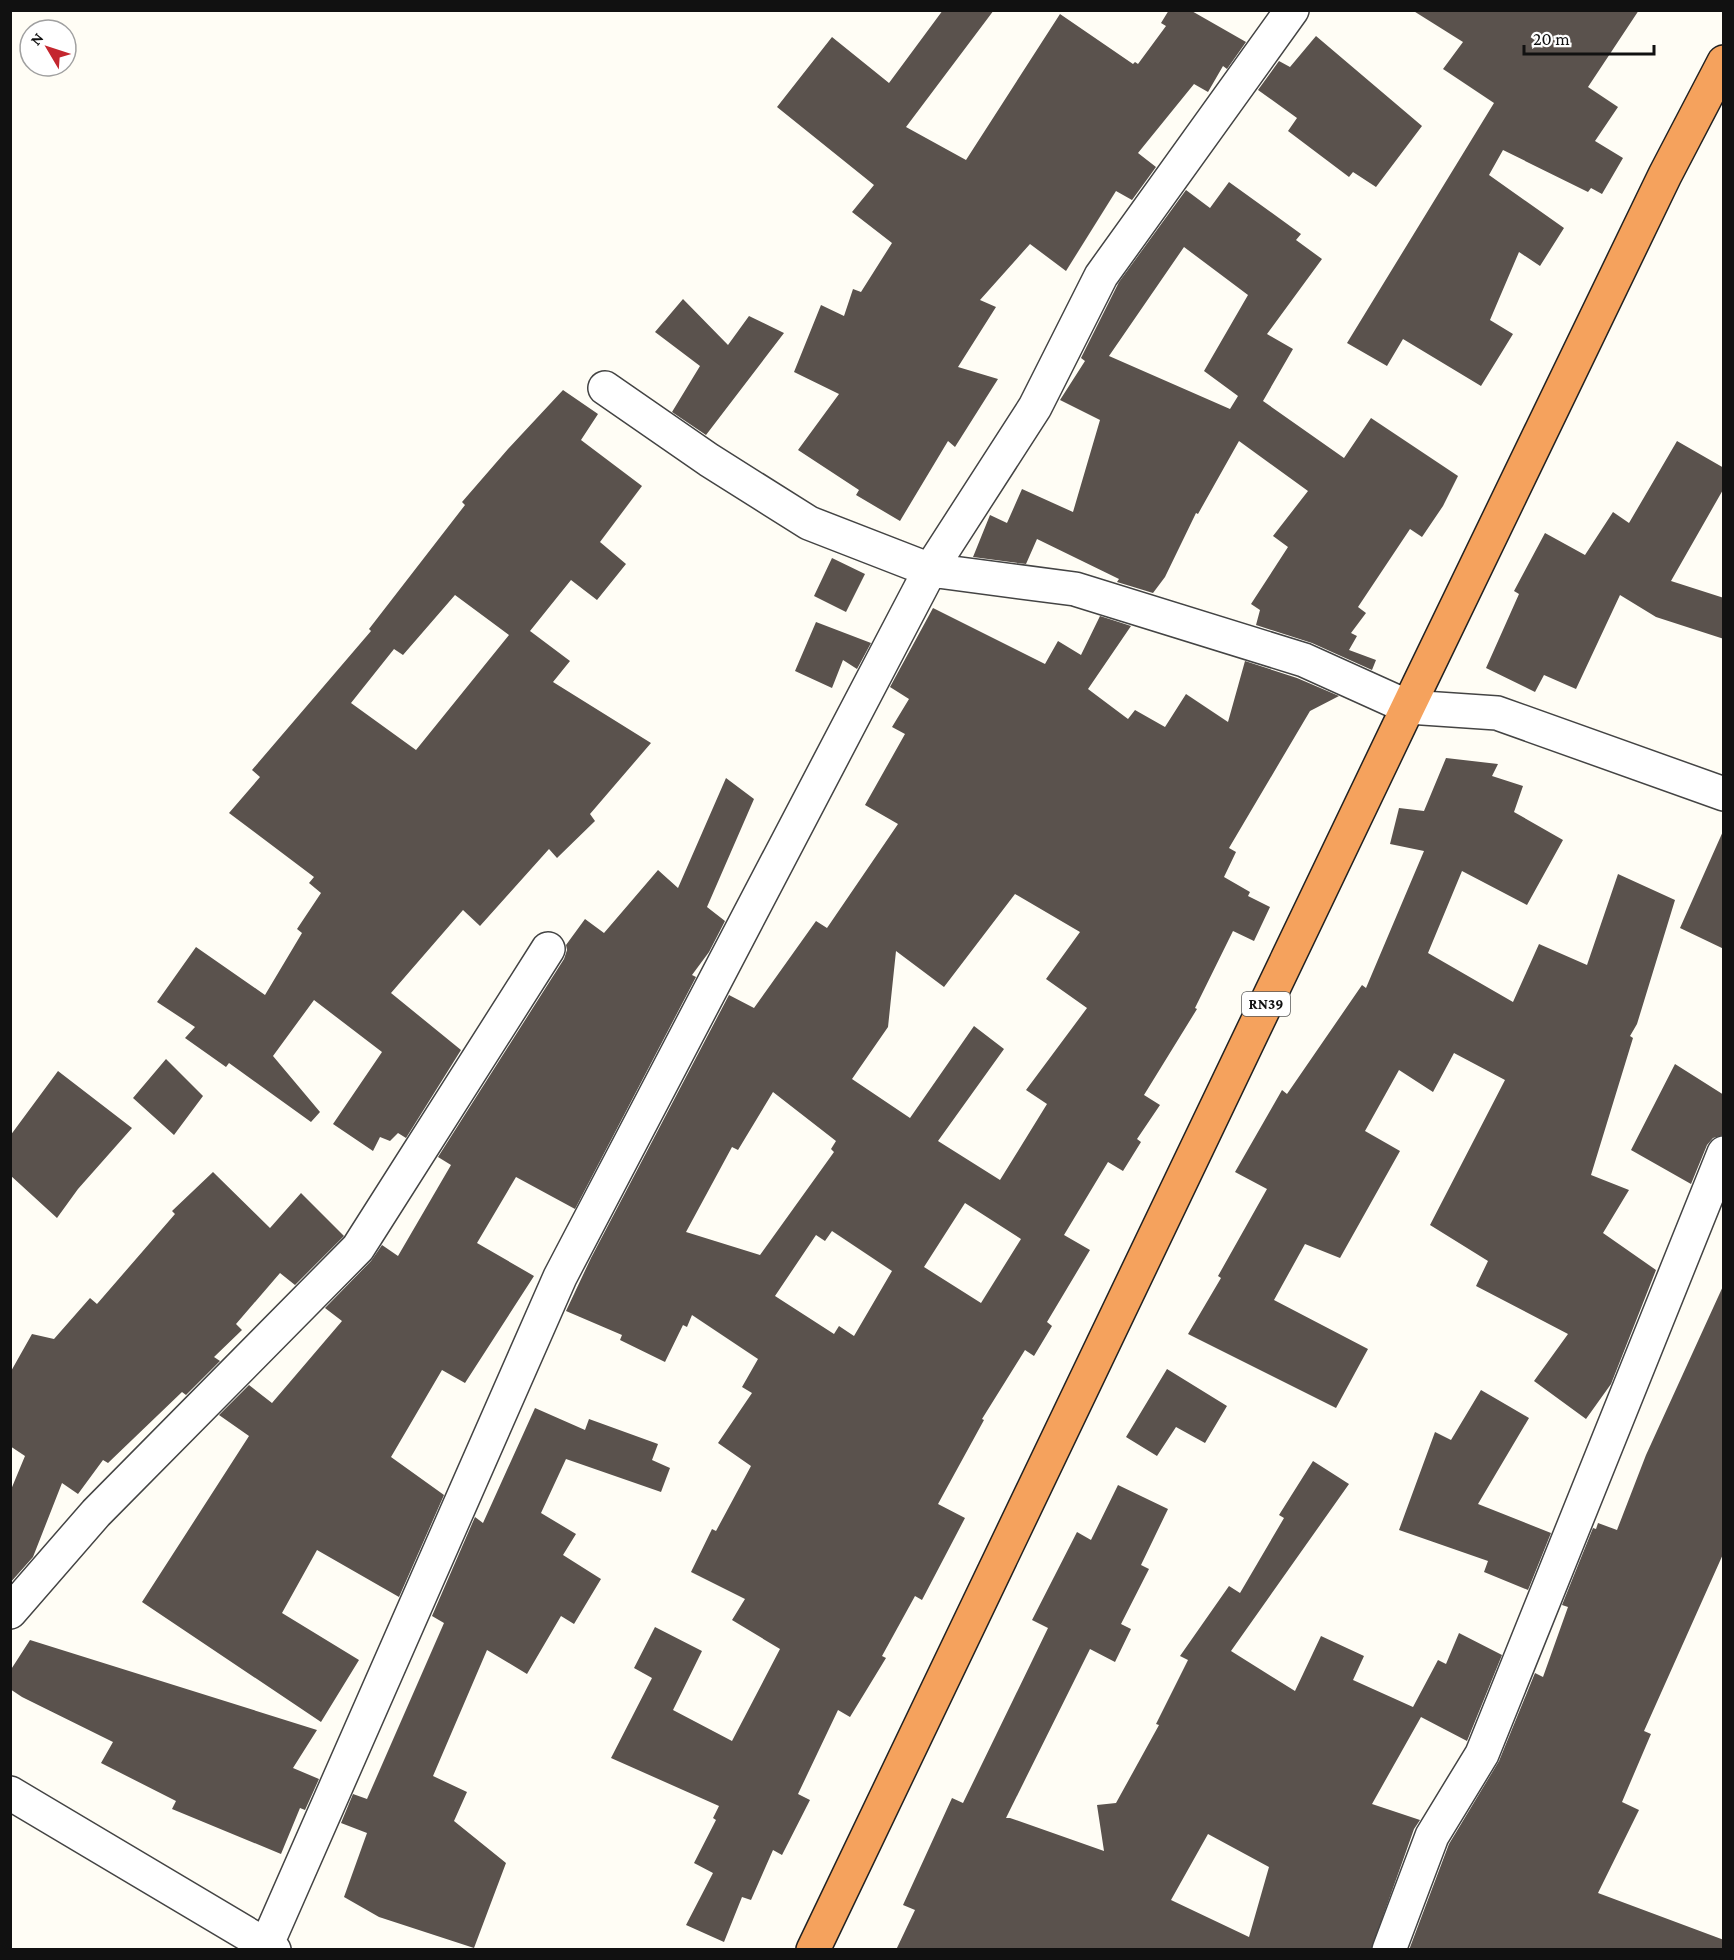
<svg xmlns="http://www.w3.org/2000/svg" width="1734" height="1960" font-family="'Crimson Pro',serif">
<rect width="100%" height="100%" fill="#fffdf5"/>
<path fill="#5a524d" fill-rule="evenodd" d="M943 10H994L906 127 966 160 1060 14 1133 64 1135 62 1138 64 1166 26 1161 23 1169 10H1190L1246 42 1227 69 1223 66 1208 92 1194 84 1138 153 1156 167 1132 200 1116 191 1066 271 1030 244 980 300 996 307 958 367 998 379 955 447 948 441 900 521 856 495 859 490 798 450 839 394 794 372 821 305 844 316 853 289 861 292 892 243 852 212 874 185 777 107 832 37 889 83Z
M1412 10H1639L1588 87 1618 107 1595 141 1623 158 1602 194 1591 188 1588 192 1503 150 1489 175 1564 228 1540 266 1519 252 1490 320 1513 334 1481 386 1403 339 1387 366 1347 343 1494 103 1443 69 1463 42Z
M1316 36 1422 126 1376 187 1353 172 1349 177 1288 131 1297 118 1258 90 1279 61 1290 67Z
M1229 182 1301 234 1296 240 1322 259 1267 334 1293 349 1263 401 1344 458 1371 418 1458 476 1443 506 1422 537 1410 529 1358 607 1366 613 1351 633 1357 636 1349 650 1376 660 1372 670 1312 643 1256 625 1260 610 1251 604 1288 547 1273 536 1308 491 1239 441 1198 514 1196 513 1165 577 1153 593 1117 582 1119 579 1037 539 1026 564 973 557 990 515 1007 523 1022 489 1073 512 1100 420 1060 400 1085 361 1081 358 1119 282 1186 190 1210 208ZM1184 247 1248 295 1204 371 1238 396 1230 409 1109 356Z
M683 299 728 345 749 316 784 333 706 435 672 412 700 366 655 332Z
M563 390 598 414 581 440 642 486 600 542 626 564 597 600 571 580 530 631 570 661 553 682 651 743 590 814 595 821 557 858 549 849 480 926 463 910 391 993 461 1050 406 1138 398 1133 390 1141 380 1137 373 1151 333 1124 382 1052 314 1000 273 1056 320 1112 311 1122 229 1063 226 1067 185 1038 195 1027 157 1002 196 947 265 995 302 933 297 929 321 893 309 883 314 877 229 813 260 777 252 770 371 631 369 629 465 505 462 502 508 449ZM455 595 509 635 416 750 351 703 394 649 403 655Z
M1677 441 1724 468V488L1671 581 1724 598V639L1656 617 1620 595 1576 689 1544 675 1535 692 1486 668 1519 594 1514 591 1545 533 1585 555 1613 512 1629 523Z
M832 558 865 574 846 612 814 596Z
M933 608 1045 664 1058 641 1081 655 1100 616 1131 626 1088 689 1128 719 1135 710 1165 727 1186 694 1228 722 1245 661 1297 678 1339 696 1310 711 1229 848 1236 852 1224 877 1250 892 1248 896 1270 907 1254 941 1233 931 1195 1008 1197 1009 1144 1095 1160 1105 1137 1139 1141 1142 1123 1171 1108 1162 1064 1235 1090 1250 1047 1322 1052 1326 1034 1356 1025 1350 982 1419 984 1420 938 1504 965 1518 922 1600 915 1596 882 1656 886 1658 850 1717 838 1710 798 1794 810 1800 782 1855 773 1850 751 1900 742 1897 724 1942 686 1925 713 1873 694 1863 716 1820 713 1818 719 1806 611 1758 652 1678 634 1668 655 1627 702 1651 673 1710 732 1741 780 1649 732 1620 745 1599 691 1572 712 1529 716 1531 751 1466 718 1443 752 1393 742 1387 758 1359 692 1315 687 1327 683 1325 665 1362 620 1340 622 1335 566 1311 591 1258 729 995 754 1008 816 921 827 928 898 824 865 805 905 734 892 727 909 699 890 687ZM1015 894 1080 932 1046 979 1087 1008 1026 1090 1047 1104 1000 1180 938 1141 1004 1049 974 1026 910 1118 852 1079 888 1027 896 951 944 987ZM773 1092 836 1141 831 1149 834 1152 760 1255 686 1232 732 1147 738 1150ZM965 1203 1021 1239 981 1303 924 1267ZM832 1231 892 1271 854 1336 839 1326 834 1334 775 1296 816 1235 825 1241Z
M816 622 871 643 857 669 843 660 832 688 795 671Z
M1446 758 1498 764 1492 776 1523 786 1514 812 1563 840 1527 905 1462 871 1428 953 1513 1002 1539 944 1587 965 1618 874 1675 900 1637 1024 1630 1036 1633 1038 1591 1175 1629 1190 1603 1233 1656 1270 1611 1384 1586 1419 1534 1381 1568 1334 1476 1286 1488 1261 1430 1225 1505 1080 1454 1053 1433 1092 1399 1070 1365 1131 1400 1151 1340 1258 1305 1244 1274 1300 1368 1349 1336 1408 1188 1334 1221 1278 1218 1276 1267 1189 1235 1172 1282 1090 1287 1094 1362 985 1366 988 1424 851 1390 844 1399 808 1424 811Z
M726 778 754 799 707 907 725 921 709 952 692 975 696 977 575 1209 516 1177 477 1243 534 1276 465 1383 442 1370 391 1457 444 1495 399 1597 317 1550 282 1613 359 1660 321 1722 142 1602 249 1436 219 1415 249 1385 272 1403 342 1321 325 1308 371 1261 382 1245 398 1256 451 1165 438 1157 564 959 567 950 566 945 585 919 604 933 658 870 678 888Z
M1724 829V949L1680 928Z
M166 1059 203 1096 174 1135 133 1098Z
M1675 1064 1724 1095V1135L1713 1138 1707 1145 1691 1184 1631 1150Z
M58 1071 132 1128 78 1189 57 1218 10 1175V1136Z
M213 1172 270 1228 301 1193 344 1236 295 1285 280 1273 236 1324 242 1330 214 1357 220 1361 186 1395 182 1392 108 1463 103 1460 78 1494 62 1483 33 1557 10 1583V1492L25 1456 10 1446V1373L32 1334 54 1339 90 1298 97 1304 175 1214 172 1211Z
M1724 1284V1552L1644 1731 1651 1734 1622 1802 1639 1810 1598 1893 1724 1940V1950H1409L1449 1844 1499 1761 1535 1673 1543 1677 1568 1607 1562 1605 1593 1528 1596 1529 1598 1523 1617 1530 1646 1455Z
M1167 1369 1227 1406 1205 1443 1176 1427 1157 1456 1126 1437Z
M1481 1390 1529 1418 1478 1504 1551 1533 1528 1590 1484 1572 1488 1561 1399 1530 1435 1432 1451 1440Z
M535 1408 585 1430 589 1419 658 1444 652 1460 670 1468 661 1492 566 1459 541 1513 576 1534 563 1555 601 1579 574 1624 561 1616 527 1674 487 1650 433 1776 467 1792 454 1821 506 1863 474 1948 379 1917 344 1897 367 1833 341 1823 353 1794 367 1799 444 1623 432 1616 475 1517 483 1523Z
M1313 1461 1349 1484 1231 1651 1295 1691 1321 1636 1364 1656 1353 1680 1413 1707 1438 1660 1446 1664 1459 1633 1502 1655 1467 1741 1421 1717 1372 1804 1420 1820 1414 1829 1371 1950H896L915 1910 903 1905 952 1798 963 1803 1048 1628 1032 1620 1077 1532 1091 1540 1118 1485 1168 1509 1141 1565 1149 1569 1121 1624 1131 1629 1115 1662 1090 1649 1006 1818H1010L1104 1851 1097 1805 1116 1803 1159 1725 1156 1724 1188 1660 1180 1656 1229 1586 1240 1593 1284 1518 1279 1515ZM1208 1834 1269 1867 1249 1937 1171 1900Z
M30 1640 317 1730 293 1768 319 1779 305 1810 300 1808 281 1854 172 1809 176 1801 101 1763 113 1742 22 1697 10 1689V1671Z"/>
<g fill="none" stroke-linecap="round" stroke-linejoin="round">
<g stroke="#444" stroke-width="36">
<path id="street" d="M605 388 709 460 809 523 930 570 1075 589 1304 660 1408 707 1497 713 1724 794
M10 1612 96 1513 358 1248 548 949
M10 1793 274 1950
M266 1946 560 1277 930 570 1035 407 1101 276 1292 10
M1389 1950 1432 1836 1482 1754 1724 1153"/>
</g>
<g stroke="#222" stroke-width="36">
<path id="highway" d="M813 1950 1408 707 1665 175 1724 62"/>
</g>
<use href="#street" stroke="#fff" stroke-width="33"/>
<use href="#highway" stroke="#f5a25d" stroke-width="33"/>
</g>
<g text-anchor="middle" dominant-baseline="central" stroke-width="6" stroke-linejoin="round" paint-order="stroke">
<rect fill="#fff" stroke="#585858" stroke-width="1.5" x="1242" y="992" width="48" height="24" rx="4.5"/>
<g font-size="15" font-weight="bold" fill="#111">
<text x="1266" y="1004">RN39</text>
</g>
</g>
<rect width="1734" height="1960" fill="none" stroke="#111111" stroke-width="24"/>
<g transform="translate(48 48) rotate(309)"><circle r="28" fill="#ffffff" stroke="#a0a0a0" stroke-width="1.5"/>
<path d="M0-4.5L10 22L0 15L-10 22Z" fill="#c4262e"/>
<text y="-9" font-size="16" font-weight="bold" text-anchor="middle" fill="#111111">N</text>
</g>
<path d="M1524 45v9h130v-9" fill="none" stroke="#111111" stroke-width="3"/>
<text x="1533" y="45" font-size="18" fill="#111111" stroke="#ffffff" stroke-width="4.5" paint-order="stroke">20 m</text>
</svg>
